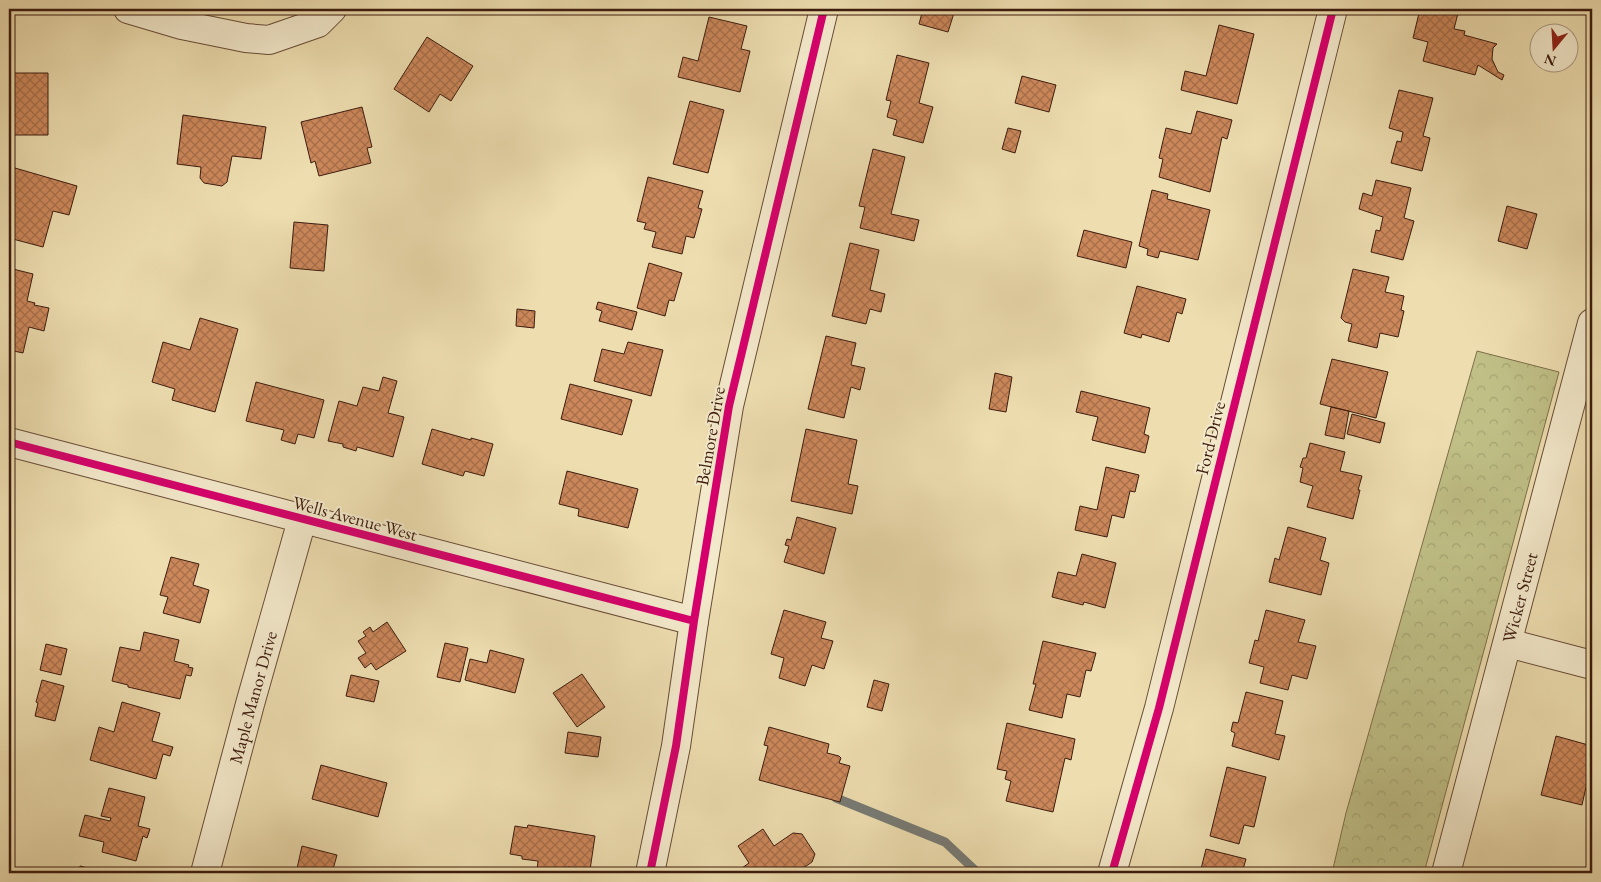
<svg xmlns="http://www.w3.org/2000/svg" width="1601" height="882" font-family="'EB Garamond',serif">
<defs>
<pattern id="forest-crowns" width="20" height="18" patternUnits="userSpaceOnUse" patternTransform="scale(1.25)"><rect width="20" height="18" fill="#bfbf86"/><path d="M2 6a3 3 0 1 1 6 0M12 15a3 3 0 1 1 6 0" fill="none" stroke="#a5a472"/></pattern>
<pattern id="building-cross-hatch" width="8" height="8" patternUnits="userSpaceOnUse" patternTransform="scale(1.25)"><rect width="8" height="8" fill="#cc885b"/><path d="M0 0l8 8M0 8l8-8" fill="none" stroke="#a76e4a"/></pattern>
</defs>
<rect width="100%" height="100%" fill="#edddaf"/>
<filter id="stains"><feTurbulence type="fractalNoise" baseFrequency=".004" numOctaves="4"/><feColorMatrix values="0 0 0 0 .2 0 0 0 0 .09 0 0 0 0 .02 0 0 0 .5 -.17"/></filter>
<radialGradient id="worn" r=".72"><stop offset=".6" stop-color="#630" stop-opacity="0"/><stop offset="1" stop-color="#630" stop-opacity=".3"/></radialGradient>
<path fill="url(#forest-crowns)" stroke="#7e6e4a" d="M1477 351 1559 372 1424 873H1332L1346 813Z"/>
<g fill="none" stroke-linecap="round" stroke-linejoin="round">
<path stroke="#777a74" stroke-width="9" d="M836 798 945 842 978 873"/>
</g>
<path fill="url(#building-cross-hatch)" stroke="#3d1c0f" d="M923 9H942L954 13 948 32 919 24Z
M1420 9H1442L1458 13 1454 29 1465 31 1464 35 1497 44 1493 48 1492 59 1498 72 1504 75 1502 80 1478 65 1475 75 1423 61 1428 42 1413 38Z
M709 17 747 26 741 49 750 51 740 92 678 77 683 57 698 61Z
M1219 25 1254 34 1237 104 1181 90 1185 71 1206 76Z
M427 37 473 66 451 101 440 94 429 112 394 89Z
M897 55 929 63 919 103 933 107 923 143 893 135 897 120 887 117 891 101 886 100Z
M9 73H48V135H9Z
M1022 76 1056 85 1049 112 1015 103Z
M1399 90 1433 98 1423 136 1430 138 1422 171 1391 163 1397 141 1401 142 1403 132 1389 128Z
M690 101 724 110 708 173 673 164Z
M362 107 372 147 367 148 371 163 319 176 315 161 311 163 301 122Z
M1197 111 1232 120 1227 139 1222 137 1210 192 1159 177 1163 159 1159 158 1166 128 1191 134Z
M183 115 266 127 261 159 232 156 227 182 222 186 204 183 200 178 201 167 177 164Z
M1008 128 1021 131 1015 153 1002 149Z
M873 149 905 157 891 214 919 220 914 241 860 228 865 207 859 206Z
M15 168 77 186 69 215 53 211 43 247 9 238V222L14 202 9 201V192Z
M648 177 703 191 698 208 702 209 694 238 686 236 682 254 652 247 656 232 644 229 646 223 637 221Z
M1376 180 1411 188 1404 218 1414 221 1403 260 1371 252 1376 230 1380 231 1383 217 1359 209 1363 193 1372 196Z
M1152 190 1168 194 1167 199 1210 210 1198 260 1160 251 1158 258 1147 255 1148 249 1139 246Z
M1507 206 1537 214 1527 249 1498 241Z
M294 222 328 225 324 271 290 268Z
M1084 230 1132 242 1126 268 1077 256Z
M850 243 879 250 870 290 885 294 881 312 870 309 866 324 832 316Z
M649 263 682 273 674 301 669 300 665 316 637 308Z
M9 268 33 274 27 301 35 303 34 305 49 308 44 331 29 327 23 353 9 350Z
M1353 269 1389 277 1385 292 1404 296 1401 310 1404 311 1398 337 1380 333 1377 348 1348 341 1352 324 1345 322 1341 318Z
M1137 286 1186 299 1182 314 1177 312 1169 342 1142 334 1141 338 1124 333Z
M598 302 637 312 632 330 599 321 602 311 596 309Z
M517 309 535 311 534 328 516 326Z
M200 318 238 329 215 412 172 400 175 389 152 382 163 342 190 350Z
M826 336 856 343 851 365 865 368 860 390 851 387 844 418 808 409Z
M628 342 663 350 651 396 594 381 602 349 624 354Z
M1332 359 1388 372 1376 418 1320 404Z
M995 373 1012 377 1006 412 989 409Z
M383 377 397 381 388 413 404 417 393 457 357 447 356 451 343 447V444L328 441 339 401 357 406 363 387 379 391Z
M256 382 324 400 314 438 298 434 295 444 281 440 284 430 246 421Z
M570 384 632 400 622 435 561 419Z
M1081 391 1150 408 1144 434 1149 436 1145 453 1092 440 1098 417 1076 412Z
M1331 407 1349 411 1344 439 1325 435Z
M1352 414 1385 423 1380 443 1347 434Z
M432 429 471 440V438L493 444 484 476 465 471 463 476 422 464Z
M806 429 857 440 848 484 858 486 852 514 791 501Z
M1310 443 1345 452 1340 471 1362 476 1358 490H1360L1353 519 1307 507 1313 486 1300 482 1303 468 1300 467 1303 458H1306Z
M1106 467 1139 475 1135 492 1130 491 1124 518 1112 515 1107 537 1075 530 1080 506 1097 510Z
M567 471 638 489 628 528 578 516 579 509 559 504Z
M797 517 836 528 824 574 784 562 789 546 785 545 787 539 791 540Z
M1288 527 1326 538 1320 560 1329 563 1321 595 1269 582 1275 558 1279 560Z
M1082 554 1116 563 1105 608 1084 602 1083 605 1052 597 1058 572 1076 576Z
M171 557 199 564 193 585 209 590 200 623 163 613 168 597 160 595Z
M784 610 826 622 821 638 833 641 824 669 812 665 805 686 779 678 784 658 771 654Z
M1266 610 1305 620 1298 642 1316 646 1307 679 1292 675 1288 690 1260 683 1264 667 1249 663 1255 640 1258 641Z
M387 622 406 651 376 670 371 663 365 668 358 658 366 653 358 641 366 636 363 632 370 627 373 632Z
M144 632 179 640 174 661 189 665 188 667 193 668 191 676 186 675 180 699 128 687V685L112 681 120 647 140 651Z
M1043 641 1096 653 1091 671 1086 670 1080 697 1067 694 1062 718 1029 710 1036 684H1033Z
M445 643 468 648 460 682 437 677Z
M46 644 67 649 61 675 40 670Z
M490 650 524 659 515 693 465 680 470 659 487 663Z
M582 674 605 707 577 727 553 693Z
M351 675 379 681 374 702 346 696Z
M42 680 64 686 55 721 35 716 38 703 36 702Z
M874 680 889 684 882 711 867 707Z
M1246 692 1283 701 1275 734 1285 736 1279 760 1232 746 1235 733 1231 731 1233 722 1238 723Z
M122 702 160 713 152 741 173 747 170 756 163 754 156 779 90 760 99 727 114 732Z
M1007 723 1075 739 1071 760 1065 758 1053 812 1006 801 1011 781 1005 779 1007 771 997 769Z
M769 727 829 744 827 753 839 756 841 758 839 763 850 766 840 802 759 780 768 746 764 745Z
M568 732 601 737 598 757 565 753Z
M1556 736 1592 746V789L1586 787 1582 805 1541 795Z
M321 765 387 783 378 817 312 799Z
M1227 767 1266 777 1254 827 1244 825 1239 844 1210 836Z
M109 788 145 797 138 826 150 829 147 838 143 836 136 861 102 852 104 842 79 836 85 815 110 821 111 818 101 816Z
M528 825 595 836 590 870 568 867 567 873H522L523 869 537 871 538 861 522 859V856L510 854 515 826 527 828Z
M763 829 774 846 793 833 802 834 815 854 812 862 796 873H735L749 863 738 846Z
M302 846 337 855 332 873H296Z
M1206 849 1246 859 1242 873H1200Z
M80 866 107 873H78Z"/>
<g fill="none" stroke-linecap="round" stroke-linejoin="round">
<g stroke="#694c37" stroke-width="30">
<g id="minor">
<path d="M128 9 182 25 246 38 269 40 318 23 332 9"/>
<path d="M9 442 694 621"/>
<path d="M1508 643 1592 665"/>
<path id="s1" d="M205 873 250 704 302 520"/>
<path d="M650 873 676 746 694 621 729 406 824 9"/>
<path d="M1112 873 1159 708 1333 9"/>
<path id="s2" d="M1446 873 1592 323"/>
</g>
</g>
<use href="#minor" stroke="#f3e9cb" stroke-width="28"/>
<g stroke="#f3e9cb" stroke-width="11">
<path id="cycleway" d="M9 442 694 621
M650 873 676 746 694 621 729 406 824 9
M1112 873 1159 708 1333 9"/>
</g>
<use href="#cycleway" stroke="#d6006c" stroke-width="8"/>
</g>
<g text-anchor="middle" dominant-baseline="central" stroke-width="4" stroke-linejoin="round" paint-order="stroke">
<g font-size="18" fill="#3d1c0f" stroke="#f3e9cb">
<text transform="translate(710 436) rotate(-80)">Belmore Drive</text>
<text transform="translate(1210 438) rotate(-76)">Ford Drive</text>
<text transform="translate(355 518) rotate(15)">Wells Avenue West</text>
<text stroke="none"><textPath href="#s2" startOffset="285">Wicker Street</textPath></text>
<text stroke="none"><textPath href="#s1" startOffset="182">Maple Manor Drive</textPath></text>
</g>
</g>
<rect width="1601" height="882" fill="none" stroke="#edddaf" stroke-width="30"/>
<rect x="10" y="10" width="1581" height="862" fill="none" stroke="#3d1c0f" stroke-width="2.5"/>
<rect x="15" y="15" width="1571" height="852" fill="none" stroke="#3d1c0f"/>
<g transform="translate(1554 48) rotate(198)"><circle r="24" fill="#f3e9cb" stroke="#aa9780"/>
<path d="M0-4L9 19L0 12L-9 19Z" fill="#8f2418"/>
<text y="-8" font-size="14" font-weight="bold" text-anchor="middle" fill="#3d1c0f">N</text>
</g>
<rect width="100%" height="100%" filter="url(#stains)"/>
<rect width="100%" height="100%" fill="url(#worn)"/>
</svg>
